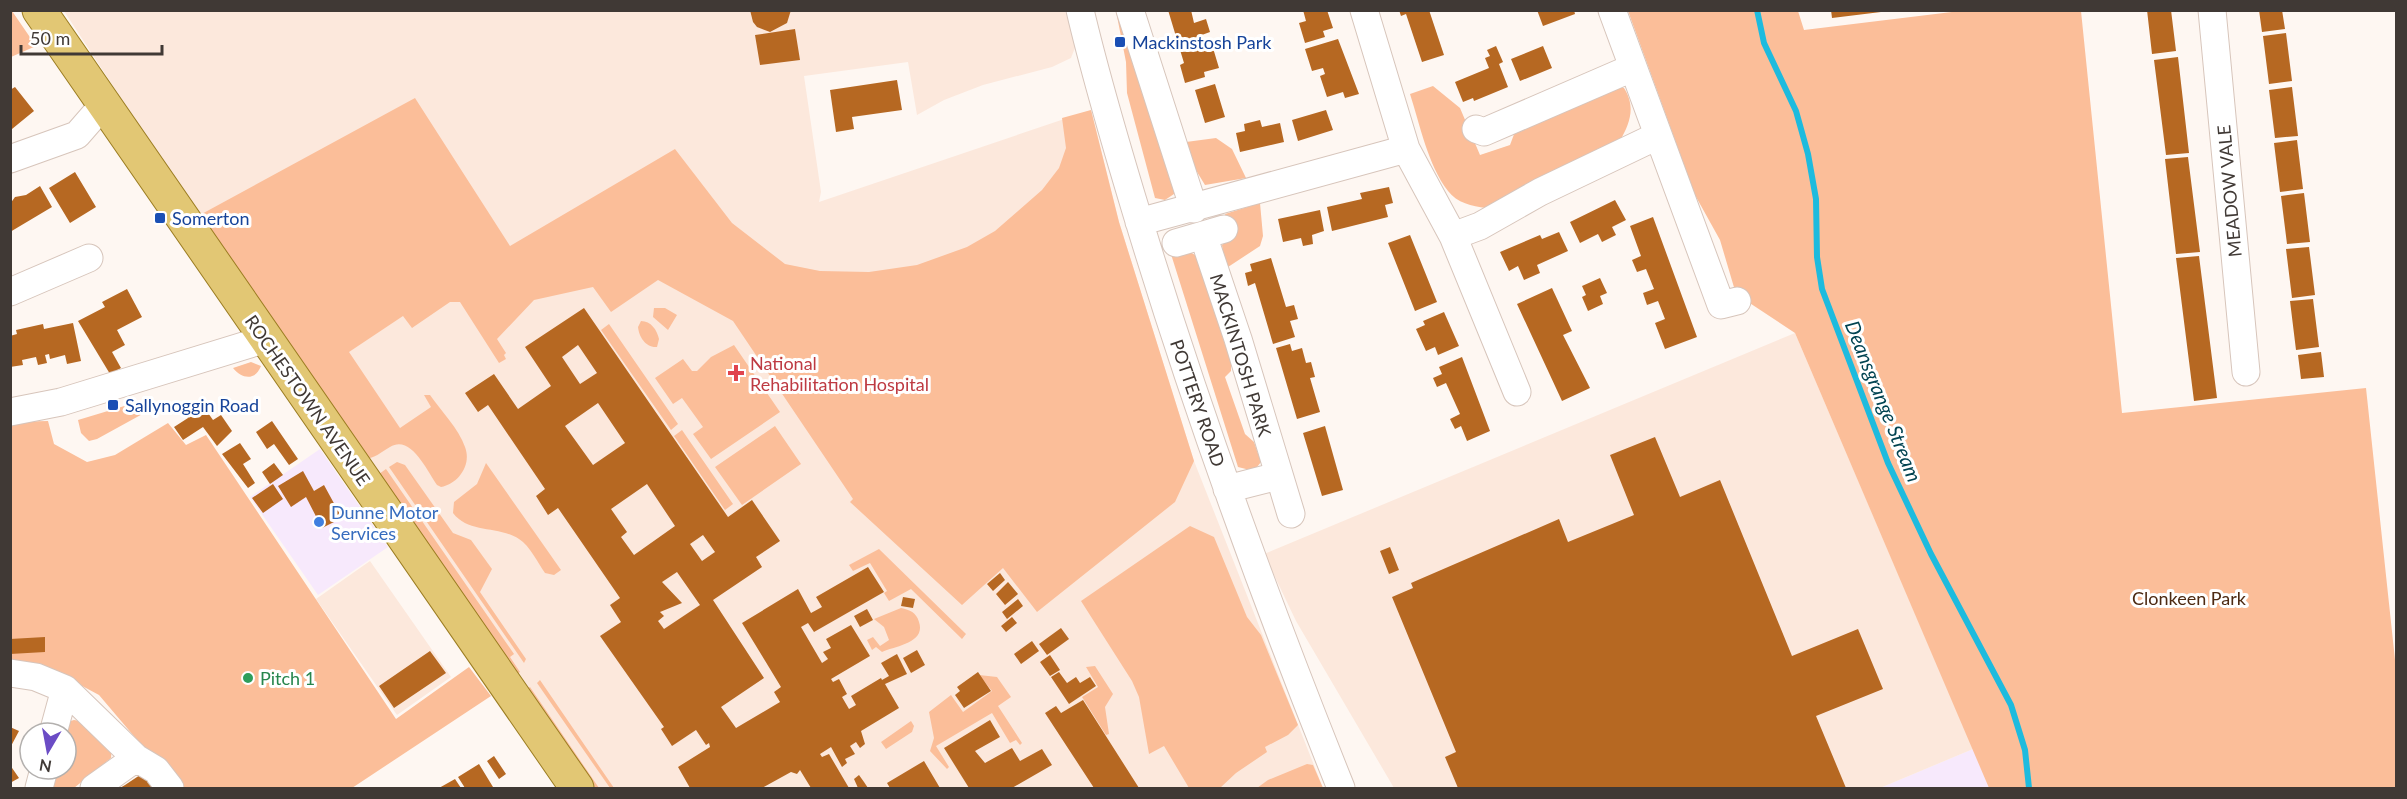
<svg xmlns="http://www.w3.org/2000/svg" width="2407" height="799" font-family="Lato,sans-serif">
<rect width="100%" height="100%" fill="#fef7f2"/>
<path fill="#f7e9fc" d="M320 449 388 547 318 595 250 497Z
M1973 749 1989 788H1880Z"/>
<path fill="#fce8dc" d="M64 11H1065L1076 45 1071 58 1052 67 983 85 944 100 917 115 908 62 804 76 821 192 819 202 1091 110 1119 222 1194 461 1323 788H591L198 216Z
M1795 333 1973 749 1880 788H1394L1296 621 1264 554Z
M370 561 451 677 397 715 316 599Z"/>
<path fill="#fbbe99" d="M12 11 36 46 11 57 10 11Z
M1116 11 1177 192 1165 200 1155 198 1127 93 1126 62Z
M1628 11H1798L1804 30 1960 11H2081L2122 413 2366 388 2396 669V788H1989L1795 333 1736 294 1720 240 1695 195Z
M1433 86 1460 108 1480 155 1510 145 1516 129 1614 86 1624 88C1636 107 1630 123 1620 141L1486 208C1472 206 1457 203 1448 191 1428 165 1420 125 1410 94Z
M415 98 510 246 675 149 732 223 785 264 820 271 869 272 917 265 967 247 995 231 1042 190 1059 168 1066 148 1062 118 1091 110 1119 222 1194 461 1175 502 1037 612 1003 568 962 605 850 502 853 499 733 321 658 280 611 312 593 287 534 300 497 339 506 353 504 355 506 359 499 363 460 302H450L412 328 403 316 349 352 400 428 431 407 424 395H430C441 411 459 429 465 447 472 465 458 484 441 487L437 485C427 471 411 434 390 447 381 452 374 459 364 459L198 216Z
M1216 138 1232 149 1246 178 1205 185 1194 167 1186 142Z
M1260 203 1263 236 1260 246 1225 269 1222 245 1231 237 1225 214Z
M1186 250 1197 256 1231 363V371L1225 377 1245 434 1254 442 1261 462 1257 467 1250 470 1238 467 1170 251Z
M654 308H665L677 315 668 330 653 317Z
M641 321C651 321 657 330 659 339L657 347C646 348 639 337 638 327Z
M609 324 678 424 671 430 601 330Z
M734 345 780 412 711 459 693 434 703 427 682 398 673 404 655 378 683 359 692 371H697L711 357Z
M251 362 261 366C255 381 242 379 233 368Z
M155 401 157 406 97 439 89 441 81 433 78 420 131 404Z
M48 421 54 444 87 462 115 455 168 423 186 445 206 435 396 719 469 667 491 696 352 788H178L99 695 45 666 11 663 10 422Z
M775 426 801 464 742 505 715 467Z
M682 430 733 504 725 510 674 436Z
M397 462 405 465 453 533 471 540 492 569 480 592 526 659 524 663 389 467Z
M486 463 561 570 554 575 545 573C538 563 530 546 519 539 497 525 469 534 453 513L454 502 477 484Z
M386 469 514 654 510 657 520 672 509 679 379 474Z
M1190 526 1214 537 1247 617 1261 635 1298 725 1288 735 1265 747 1267 752 1236 773 1220 788H1189L1164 746 1149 754 1139 697 1132 681 1081 601Z
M879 549 966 634 962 639 911 589 889 601 884 593 887 591 870 563 853 571 849 565Z
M901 608C910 610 916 612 919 622 926 643 895 646 882 652L876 647 872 650 867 640 873 637 880 646 889 640 884 627 874 619Z
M1095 666 1113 694 1105 707 1109 734 1106 735 1082 697 1098 687 1086 667Z
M979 675 997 677 1011 697 998 706 1022 743 1020 745 1016 740 1010 743 992 713 936 746 949 767 947 769 930 751 934 738 929 712 951 695 963 712 992 691Z
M540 680 614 788H610L537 683Z
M530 687 599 788H585L520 694Z
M74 720 85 722 112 745 111 758 74 788H46L52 769H66L67 722Z
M911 721 914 726 912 732 886 749 881 742Z
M1307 764 1313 765 1323 788H1257L1268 780Z"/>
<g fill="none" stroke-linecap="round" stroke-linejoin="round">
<path stroke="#1dbbde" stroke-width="6" d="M1757 10 1764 43 1796 111 1808 154 1816 199 1817 257 1822 289 1888 463 1931 554 2011 705 2025 750 2029 788"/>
</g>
<path fill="#b66822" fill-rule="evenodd" d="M750 10H791L787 23 770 32 757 27 753 22Z
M1168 10H1191L1194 23 1206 19 1210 32 1199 36 1203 51 1213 48 1219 68 1204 72 1205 77 1185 83 1180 65 1184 63Z
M1303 10H1327L1333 28 1323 31 1325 37 1305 43 1299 23 1306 21Z
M1399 10H1429L1444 55 1422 62 1406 14 1401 16Z
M1537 10H1574L1575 14 1543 26Z
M1831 10H1881V12L1832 18Z
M2147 10H2171L2176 51 2152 54Z
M2259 10H2282L2285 29 2262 32Z
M795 29 800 60 760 65 755 35Z
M2286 33 2292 81 2269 84 2263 36Z
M1338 39 1359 94 1345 98 1343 92 1327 97 1320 76 1325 74 1323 68 1312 71 1305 49Z
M1496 46 1503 62 1499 64 1508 87 1474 101 1473 98 1463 102 1455 82 1489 68 1485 58 1490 56 1487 50Z
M1543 46 1552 68 1520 81 1511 59Z
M2178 57 2189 153 2166 155 2154 60Z
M897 80 902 110 852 117 854 129 836 132 830 90Z
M1215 84 1225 117 1205 123 1195 90Z
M15 87 34 111 12 129 10 90Z
M2292 87 2298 136 2275 138 2269 90Z
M1326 110 1333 130 1298 141 1292 120Z
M1260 120 1262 127 1280 123 1284 142 1240 152 1236 133 1245 131 1244 124Z
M2297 140 2303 189 2280 192 2274 143Z
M2188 157 2200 252 2176 254 2165 159Z
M75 172 96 207 70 223 49 188Z
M40 186 52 207 10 232V204L15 197 26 195Z
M1389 187 1393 203 1385 205 1388 217 1332 231 1327 207 1362 199 1360 193Z
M2304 193 2310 242 2287 244 2281 196Z
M1615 200 1626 220 1612 227 1616 235 1602 242 1598 234 1580 243 1570 222Z
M1320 210 1324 231 1312 235 1313 244 1303 246 1301 238 1283 242 1278 219Z
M1653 217 1697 337 1665 349 1655 323 1665 319 1658 301 1647 305 1643 293 1654 289 1646 269 1637 272 1632 260 1641 256 1630 226Z
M1559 232 1568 251 1537 265 1540 273 1524 280 1518 266 1509 271 1500 252 1540 235 1542 239Z
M1410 235 1437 302 1415 311 1388 243Z
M2309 247 2315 295 2292 298 2286 249Z
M2199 256 2217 398 2194 401 2176 258Z
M1271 258 1286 307 1294 305 1298 319 1290 321 1295 337 1273 344 1255 283 1248 286 1245 273 1252 271 1250 264Z
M1600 278 1607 293 1600 296 1603 304 1588 311 1582 297 1586 295 1582 286Z
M1552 288 1572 331 1563 335 1590 388 1562 401 1517 304Z
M127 289 142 317 117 330 125 345 112 352 121 368 110 374 78 321 105 307 102 302Z
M2313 299 2319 347 2296 350 2290 301Z
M584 308 728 517 752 500 780 541 756 557 762 567 713 600 764 678 721 707 736 728 780 702 774 692 781 687 742 623 798 589 811 613 822 607 816 597 868 567 884 592 814 632 808 623 801 627 822 663 828 659 823 652 831 648 826 639 851 625 870 656 831 679 833 682 839 679 847 694 842 697 849 709 856 705 851 696 881 678 882 680 889 676 881 663 897 654 907 674 885 684 899 708 861 731 865 744 860 748 856 742 850 746 855 754 845 759 847 763 842 767 831 747 820 754 822 757 829 754 849 788H811L800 770 797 774 791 772 762 788H690L678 767 710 747 709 743 706 745 696 730 672 746 661 729 664 727 600 636 621 622 610 605 620 598 558 508 548 515 536 496 545 489 488 405 478 412 465 393 494 374 518 409 551 386 525 347ZM578 345 597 373 580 384 562 357ZM598 403 625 443 593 465 565 426ZM647 484 675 526 634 555 621 537 627 532 611 509ZM703 535 715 552 702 561 690 544ZM677 572 700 605 664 629 658 621 664 616 660 612 682 603 662 582Z
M1444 312 1459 346 1438 355 1435 347 1426 351 1416 329 1425 325 1423 321Z
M73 323 81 361 67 364 65 355 50 359 49 354 45 355 47 363 38 365 36 357 22 360 23 365 10 367V336L17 334 16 330 43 324 44 329Z
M1290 344 1292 351 1302 348 1306 363 1311 362 1315 377 1310 378 1320 412 1297 419 1276 348Z
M2321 352 2324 377 2301 379 2298 355Z
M1462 357 1490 431 1467 441 1461 426 1455 429 1450 419 1460 414 1446 383 1437 387 1433 378 1442 374 1439 367Z
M201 403 213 420 221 415 232 431 217 446 203 427 183 440 174 427 188 418 185 414Z
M272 421 298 459 289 465 274 444 267 449 256 432Z
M1325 426 1343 490 1322 496 1303 433Z
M1655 437 1680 497 1720 480 1792 656 1858 629 1883 689 1816 716 1846 788H1458L1445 757 1456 752 1392 597 1413 588 1411 583 1559 519 1568 542 1634 515 1610 455Z
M240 443 251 459 243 464 255 483 248 488 222 454Z
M274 463 283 475 270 484 262 472Z
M303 471 314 491 324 485 342 518 322 528 306 497 291 507 278 486Z
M273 484 283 499 263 513 252 498Z
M1390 547 1399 570 1389 574 1380 551Z
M1000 573 1005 580 993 591 987 584Z
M1008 582 1018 594 1005 605 996 594Z
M903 597 915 599 913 608 901 606Z
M1018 599 1023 606 1007 619 1002 612Z
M867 609 873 620 860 627 854 616Z
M1012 617 1017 623 1006 632 1001 626Z
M1061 628 1069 639 1047 655 1039 644Z
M45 637V652L10 654V639Z
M1032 641 1039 651 1021 664 1014 654Z
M917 650 925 665 911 673 903 658Z
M430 651 446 673 394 708 379 686Z
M1050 655 1060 670 1050 676 1040 662Z
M978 672 991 691 964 708 955 695 960 691 957 687Z
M1059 672 1067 683 1076 677 1080 683 1090 677 1096 686 1069 704 1051 677Z
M1083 700 1139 788H1094L1045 713 1056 706 1061 713Z
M990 720 1000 737 975 751 985 763 1012 748 1020 761 1042 749 1052 765 1012 788H969L944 748Z
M10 727 19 731 10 748Z
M494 756 506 774 499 779 487 761Z
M924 761 940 788H890L887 783Z
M479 764 493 787 465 788 458 777Z
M10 765 19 778 10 783Z
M143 773 155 788H120L125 785Z
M859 775 864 782 868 788H858L854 779Z
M455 779 461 788H439Z"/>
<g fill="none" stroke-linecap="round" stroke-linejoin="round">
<g stroke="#d7c5bb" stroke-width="29">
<path id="minor" d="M1080 10C1096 78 1116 145 1136 211 1195 407 1265 599 1341 788
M1130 10 1194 209
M1364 10 1406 149 1453 236 1517 392
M1612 10 1721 305 1737 301
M2212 10 2246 372
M1476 129 1484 132 1632 68
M10 159 77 135 104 104
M1139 222 1406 149
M1203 235 1238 339 1291 514
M1453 236 1480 226 1540 192 1657 136
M1176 243 1224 229
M10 292 89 258
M10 412 61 402 266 339
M1227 489 1278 476
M10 673 36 677 65 689 136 758 94 788
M53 733 65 689
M136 758 156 770 170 788
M39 788 44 769"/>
</g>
<g stroke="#9c7d22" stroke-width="35">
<path id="major" d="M39 10 577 788"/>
</g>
<use href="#minor" stroke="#fff" stroke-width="27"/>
<use href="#major" stroke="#e2c774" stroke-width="33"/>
</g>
<g fill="#1a4fb4" stroke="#fff" stroke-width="2">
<rect x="1114" y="36" width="12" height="12" rx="3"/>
<rect x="154" y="212" width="12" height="12" rx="3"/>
<rect x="107" y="399" width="12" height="12" rx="3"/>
</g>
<path fill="#e0444e" stroke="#fff" stroke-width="2" d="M733 364h6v6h6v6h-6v6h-6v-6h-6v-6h6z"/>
<circle fill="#3f7fe0" stroke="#fff" stroke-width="2" cx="319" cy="522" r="6"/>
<circle fill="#2e9e5b" stroke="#fff" stroke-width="2" cx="248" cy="678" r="6"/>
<g text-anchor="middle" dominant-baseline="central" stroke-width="6" stroke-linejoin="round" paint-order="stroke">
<g font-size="18" fill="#164399" stroke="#fff" text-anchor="start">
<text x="1132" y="42">Mackinstosh Park</text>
<text x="172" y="218">Somerton</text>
<text x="125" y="405">Sallynoggin Road</text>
</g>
<g font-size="18" fill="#403935" stroke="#fff">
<text transform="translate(2229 191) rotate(-95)">MEADOW VALE</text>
<text transform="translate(1241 355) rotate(73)">MACKINTOSH PARK</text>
<text transform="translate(308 400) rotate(55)">ROCHESTOWN AVENUE</text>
<text transform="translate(1198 403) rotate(71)">POTTERY ROAD</text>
</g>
<g font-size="18" fill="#be3a42" stroke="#fff" text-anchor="start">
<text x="750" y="363">National<tspan x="750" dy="21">Rehabilitation Hospital</tspan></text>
</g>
<g font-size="18" fill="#366cbe" stroke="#fff" text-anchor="start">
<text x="331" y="512">Dunne Motor<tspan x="331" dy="21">Services</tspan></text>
</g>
<g font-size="18" fill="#4d2a12" stroke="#fff">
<text x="2189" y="598">Clonkeen Park</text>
</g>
<g font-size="18" fill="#27864d" stroke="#fff" text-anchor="start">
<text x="260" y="678">Pitch 1</text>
</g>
<g font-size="20" font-style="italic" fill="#014351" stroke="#fff">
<text transform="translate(1884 401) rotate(68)">Deansgrange Stream</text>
</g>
</g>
<rect width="2407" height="799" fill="none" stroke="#403935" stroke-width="24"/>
<g transform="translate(48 751) rotate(190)"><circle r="28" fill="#ffffff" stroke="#b3b0ae" stroke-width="1.5"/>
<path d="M0-4.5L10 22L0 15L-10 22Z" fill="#6b4cc5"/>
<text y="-9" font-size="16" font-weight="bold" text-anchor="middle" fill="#403935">N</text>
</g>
<path d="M21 45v9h141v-9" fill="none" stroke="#403935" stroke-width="3"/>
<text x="30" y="45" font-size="18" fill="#403935" stroke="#ffffff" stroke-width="4.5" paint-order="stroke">50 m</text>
</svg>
